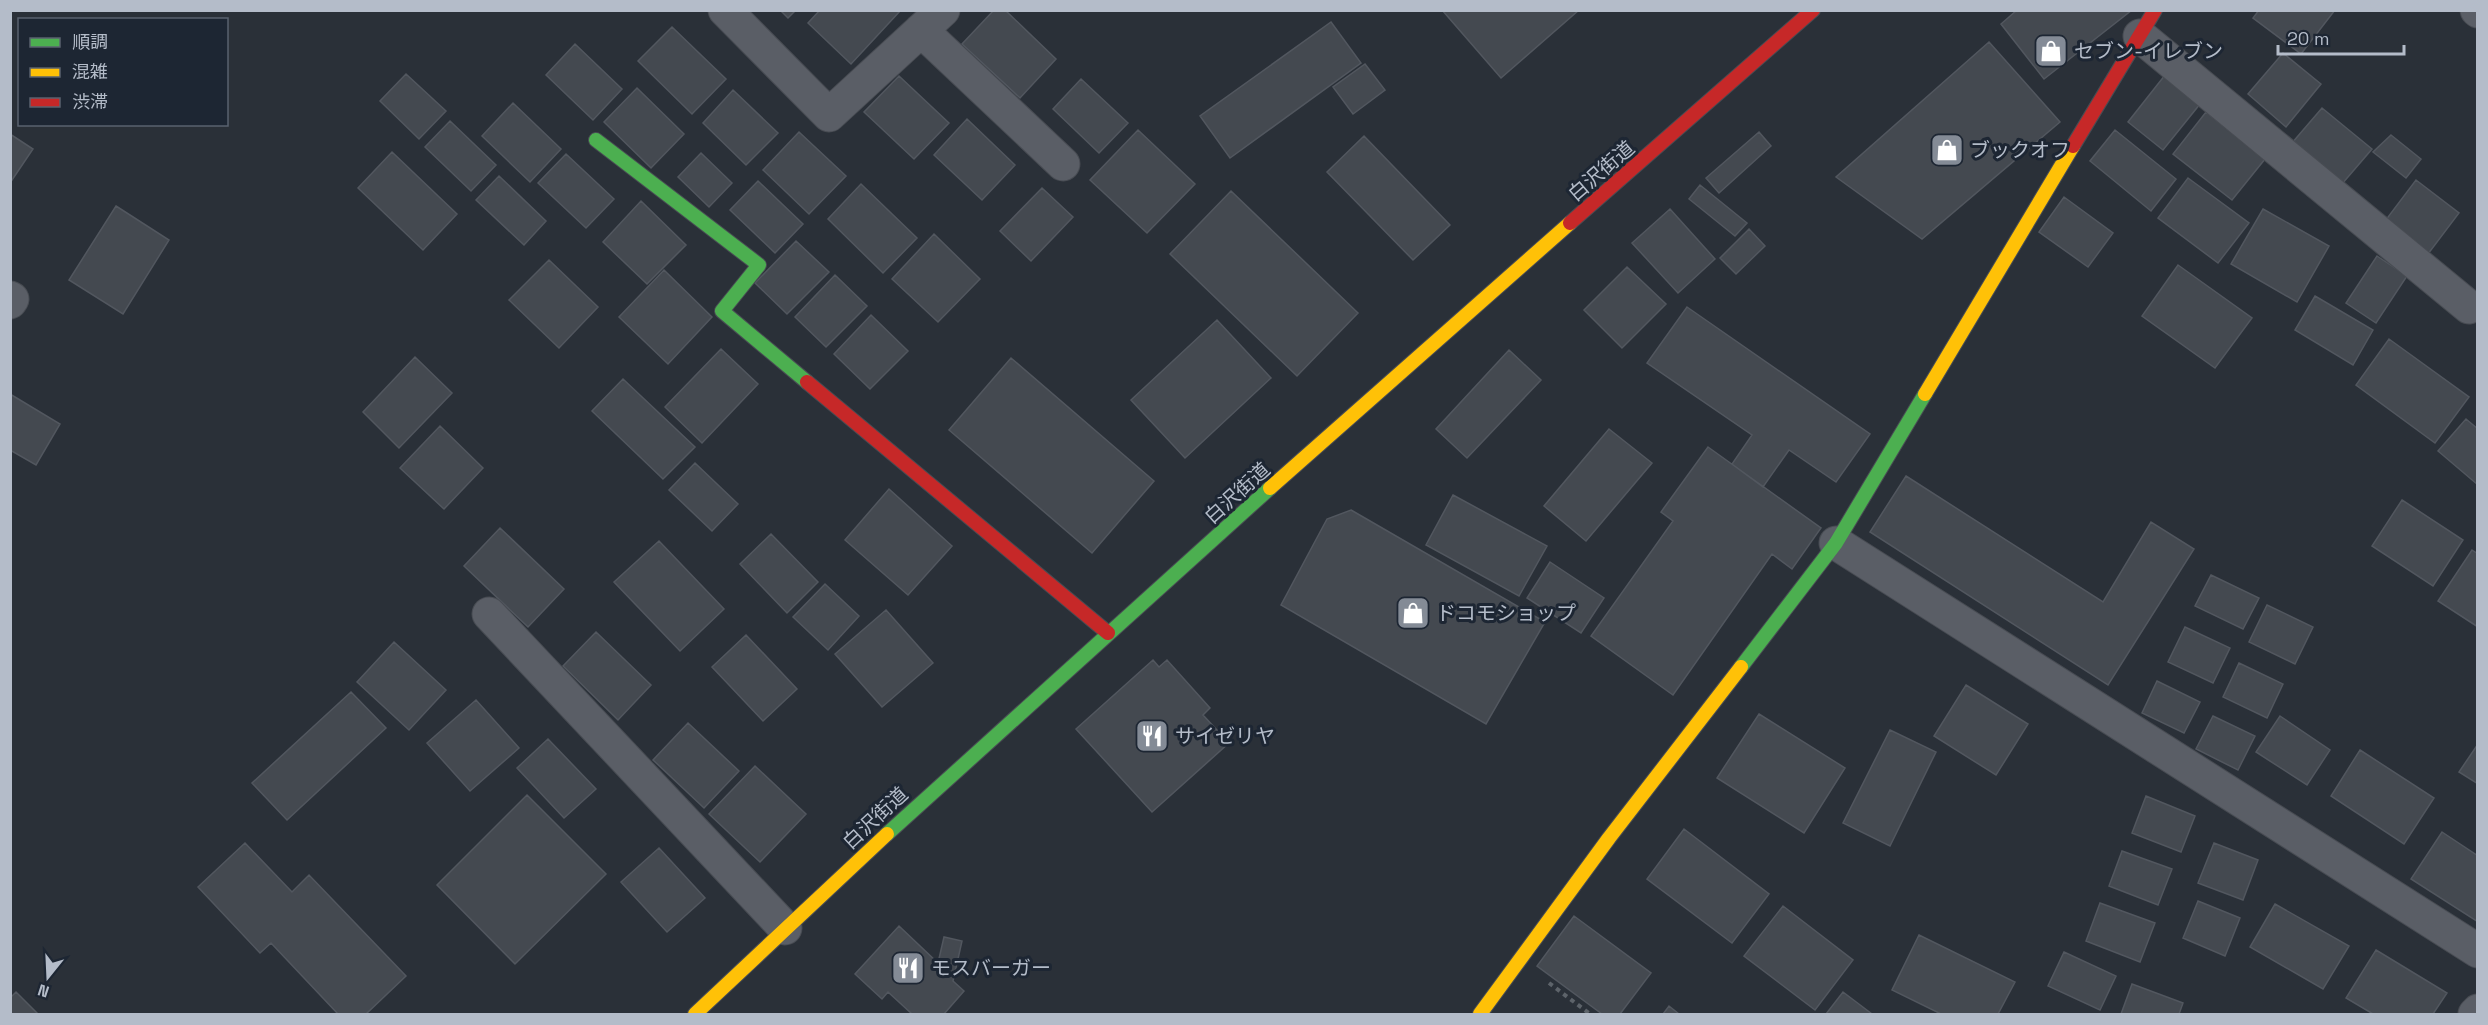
<svg xmlns="http://www.w3.org/2000/svg" width="2488" height="1025" font-family="'Space Grotesk','Noto Sans JP',sans-serif">
<rect width="100%" height="100%" fill="#2a3038"/>
<path fill="#444950" stroke="#52575f" stroke-width="1.5" d="M780 10H796L788 18Z
M820 10H901L851 64 808 23Z
M994 10H1005L1056 59 1020 98 962 44Z
M1442 10H1579L1501 78Z
M2017 10H2132L2044 79 2001 24Z
M2259 10H2335L2301 54 2253 18Z
M1331 22 1361 63 1230 158 1200 116Z
M672 27 726 79 692 114 638 61Z
M1989 42 2060 122 1922 239 1836 177Z
M575 44 622 89 593 120 546 75Z
M2283 53 2321 84 2286 127 2248 94Z
M1365 64 1385 90 1353 114 1333 87Z
M406 74 446 111 419 139 380 101Z
M2165 75 2200 104 2163 150 2128 122Z
M899 76 949 123 914 159 864 112Z
M1081 79 1128 123 1099 153 1053 109Z
M637 88 684 134 651 168 604 122Z
M733 90 778 133 746 165 703 123Z
M513 103 561 149 530 182 482 136Z
M2322 108 2372 149 2342 184 2292 143Z
M2206 112 2265 159 2232 200 2173 154Z
M967 119 1015 165 982 200 934 155Z
M450 121 496 165 471 191 425 147Z
M1138 130 1195 184 1147 233 1090 180Z
M2115 130 2176 179 2151 211 2090 161Z
M799 132 846 176 809 214 763 170Z
M1759 132 1771 146 1719 193 1706 178Z
M10 134 33 149 10 183Z
M2391 135 2421 159 2406 178 2373 152Z
M1364 136 1450 225 1413 260 1327 172Z
M392 152 457 214 423 250 358 188Z
M701 153 732 183 709 207 678 177Z
M566 154 614 199 586 228 538 183Z
M499 176 546 221 524 245 476 200Z
M2188 178 2249 223 2218 263 2158 218Z
M2416 180 2459 213 2428 254 2385 221Z
M758 181 803 224 775 253 730 210Z
M861 184 917 238 883 273 828 219Z
M1700 185 1747 223 1735 236 1689 199Z
M1042 188 1073 217 1031 261 1000 231Z
M1231 191 1358 313 1297 376 1170 254Z
M2064 197 2113 233 2088 267 2039 232Z
M641 201 686 245 647 284 603 242Z
M116 206 169 240 123 314 69 280Z
M1670 209 1715 259 1678 293 1632 243Z
M2263 209 2329 246 2297 302 2231 264Z
M1749 229 1765 246 1736 274 1720 258Z
M934 234 980 279 938 322 892 279Z
M796 241 829 272 787 314 755 283Z
M2377 256 2407 276 2376 323 2346 303Z
M549 260 598 307 559 348 509 300Z
M2178 265 2252 318 2215 368 2142 316Z
M1627 267 1666 304 1622 348 1584 310Z
M664 270 712 317 668 364 619 317Z
M835 275 867 306 826 347 795 317Z
M2315 296 2373 330 2353 365 2295 330Z
M1687 307 1870 434 1836 482 1789 450 1763 487 1732 464 1752 435 1647 363Z
M871 315 908 351 870 389 834 354Z
M1217 320 1271 378 1185 458 1131 400Z
M2389 339 2469 397 2435 443 2356 385Z
M721 349 758 384 702 443 665 407Z
M1509 350 1541 380 1467 458 1436 429Z
M415 357 452 393 399 448 363 412Z
M1011 358 1154 481 1092 553 949 430Z
M623 379 695 447 663 479 592 411Z
M10 394 60 424 36 465 10 450Z
M2466 419 2478 429V485L2438 451Z
M440 426 483 468 444 509 400 468Z
M1609 429 1652 463 1586 541 1544 506Z
M1708 447 1821 528 1792 569 1772 554 1673 695 1591 636 1673 521 1661 512Z
M695 463 738 504 712 531 669 490Z
M1906 476 2103 602 2151 522 2194 549 2108 685 1870 532Z
M889 489 952 546 908 595 845 540Z
M1453 495 1547 546 1519 596 1426 545Z
M2402 500 2463 540 2433 586 2372 546Z
M1351 510 1545 622 1486 724 1281 605 1327 519Z
M500 528 564 589 528 627 464 566Z
M771 534 818 582 787 613 740 564Z
M659 541 724 609 680 651 614 582Z
M2472 550 2478 554V627L2438 601Z
M1550 562 1604 598 1581 633 1527 598Z
M2211 575 2259 598 2243 629 2195 606Z
M825 584 859 616 828 650 793 617Z
M2267 605 2313 627 2295 664 2249 642Z
M886 610 933 663 882 707 835 654Z
M2185 627 2230 648 2213 683 2168 662Z
M596 632 651 685 618 720 563 666Z
M746 635 797 689 763 721 712 667Z
M394 642 446 690 409 730 357 682Z
M1153 660 1159 667 1167 660 1210 708 1203 715 1229 743 1152 812 1076 729Z
M2239 663 2283 684 2267 718 2223 697Z
M2157 681 2200 702 2184 733 2142 713Z
M1966 685 2028 724 1996 775 1934 736Z
M351 692 386 728 287 820 252 783Z
M476 700 519 748 470 791 427 743Z
M1759 714 1845 768 1804 833 1717 778Z
M2213 716 2255 736 2238 770 2196 749Z
M2280 716 2330 750 2307 785 2256 752Z
M688 723 739 771 704 808 653 760Z
M1890 730 1936 752 1890 846 1843 823Z
M548 739 596 789 564 818 517 768Z
M2478 744V784L2459 772Z
M2360 750 2434 798 2404 844 2331 796Z
M755 766 806 814 760 862 709 814Z
M527 795 606 874 515 964 437 885Z
M2146 796 2195 816 2181 852 2132 833Z
M1684 829 1769 894 1732 943 1647 879Z
M2442 832 2478 856V922L2411 879Z
M245 843 292 892 309 875 406 976 366 1014H338L271 943 260 953 198 887Z
M2214 843 2258 860 2243 900 2198 883Z
M659 848 705 898 667 932 621 882Z
M2122 851 2172 869 2158 905 2109 886Z
M2198 901 2240 918 2225 956 2183 938Z
M2100 903 2155 923 2140 962 2086 941Z
M2275 904 2349 946 2323 989 2250 947Z
M1783 906 1853 960 1815 1010 1744 956Z
M1574 916 1651 973 1620 1014H1602L1537 966Z
M899 926 938 963 944 937 962 941 953 981 964 991 944 1014H912L888 992 882 999 855 974Z
M1919 935 2015 982 1998 1014H1941L1892 990Z
M2376 950 2447 993 2433 1014H2373L2346 998Z
M2064 952 2116 976 2100 1010 2048 986Z
M2132 984 2183 1003 2179 1014H2121Z
M16 992 38 1014H10V998Z
M1843 992 1872 1014H1826Z
M1669 1006 1679 1014H1663Z"/>
<g fill="none" stroke-linecap="round" stroke-linejoin="round">
<g stroke="#484c53" stroke-width="35">
<path id="street" d="M725 10 829 115 943 10
M2477 10 2478 11
M921 30 1063 164
M2140 36 2469 307
M10 298 12 299 10 302
M1836 543 2478 951
M489 614 785 928
M2475 1014 2478 1011"/>
</g>
<g stroke="#484c53" stroke-width="16">
<path id="fast" d="M596 140 759 265 722 311 807 382
M1741 667 1836 543 1925 394
M887 834 1270 488"/>
</g>
<g stroke="#484c53" stroke-width="16">
<path id="slow" d="M1925 394 2073 146
M1270 488 1570 223
M695 1014 887 834
M1480 1014 1609 838 1741 667"/>
</g>
<g stroke="#484c53" stroke-width="16">
<path id="jam" d="M2073 146 2155 10
M1570 223 1813 10
M807 382 1108 633"/>
</g>
<path stroke="#5d636a" stroke-width="4" stroke-dasharray="4.5 4.5" stroke-linecap="butt" d="M1549 983 1590 1014"/>
<use href="#street" stroke="#5a5e66" stroke-width="33"/>
<use href="#fast" stroke="#4caf50" stroke-width="14"/>
<use href="#slow" stroke="#ffc107" stroke-width="14"/>
<use href="#jam" stroke="#c62828" stroke-width="14"/>
</g>
<defs>
<g id="shop-square" transform="scale(1.725)"><rect x="-9" y="-9" width="18" height="18" rx="4" fill="#848b96" stroke="#1d2633"/><path d="M-5-2.5h2.3a2.7 3.5 0 0 1 5.4 0H5L5.5 6h-11ZM-1.5-2.5h3a1.5 2.3 0 0 0-3 0Z" fill="#fff"/></g>
<g id="restaurant-square" transform="scale(1.725)"><rect x="-9" y="-9" width="18" height="18" rx="4" fill="#848b96" stroke="#1d2633"/><path d="M-5-6h1v4h1v-4h1v4h1v-4h1v5L-1.5 .5V6h-2V.5L-5-1ZM5-6V6H3V1.5H1.5Q1.5-4 5-6Z" fill="#fff"/></g>
</defs>
<g fill-rule="evenodd">
<use href="#shop-square" x="2051" y="51"/>
<use href="#shop-square" x="1947" y="150"/>
<use href="#shop-square" x="1413" y="613"/>
<use href="#restaurant-square" x="1152" y="736"/>
<use href="#restaurant-square" x="908" y="968"/>
</g>
<g text-anchor="middle" dominant-baseline="central" stroke-width="6" stroke-linejoin="round" paint-order="stroke">
<g font-size="20" fill="#b4bcc9" stroke="#1d2633" text-anchor="start">
<text x="2074" y="51">セブン-イレブン</text>
<text x="1970" y="150">ブックオフ</text>
<text x="1436" y="613">ドコモショップ</text>
<text x="1175" y="736">サイゼリヤ</text>
<text x="931" y="968">モスバーガー</text>
</g>
<g font-size="20" fill="#b4bcc9" stroke="#1d2633">
<text transform="translate(1601 171) rotate(-41)">白沢街道</text>
<text transform="translate(1237 493) rotate(-42)">白沢街道</text>
<text transform="translate(875 818) rotate(-43)">白沢街道</text>
</g>
</g>
<rect width="2488" height="1025" fill="none" stroke="#b4bcc9" stroke-width="24"/>
<rect x="18" y="18" width="210" height="108" fill="#1d2633" stroke="#59626f" stroke-width="1.5"/>
<rect x="30" y="38" width="30" height="9" fill="#4caf50" stroke="#59626f" stroke-width="1.5"/>
<text x="72" y="48" font-size="18" fill="#b4bcc9">順調</text>
<rect x="30" y="68" width="30" height="9" fill="#ffc107" stroke="#59626f" stroke-width="1.5"/>
<text x="72" y="78" font-size="18" fill="#b4bcc9">混雑</text>
<rect x="30" y="98" width="30" height="9" fill="#c62828" stroke="#59626f" stroke-width="1.5"/>
<text x="72" y="108" font-size="18" fill="#b4bcc9">渋滞</text>
<g transform="translate(48 977) rotate(198)" stroke="#1d2633" stroke-width="4.5" paint-order="stroke">
<path d="M0-4.5L10 22L0 15L-10 22Z" fill="#b4bcc9"/>
<text y="-9" font-size="16" font-weight="bold" text-anchor="middle" fill="#b4bcc9">N</text>
</g>
<path d="M2278 45v9h126v-9" fill="none" stroke="#b4bcc9" stroke-width="3"/>
<text x="2287" y="45" font-size="18" fill="#b4bcc9" stroke="#1d2633" stroke-width="4.5" paint-order="stroke">20 m</text>
</svg>
